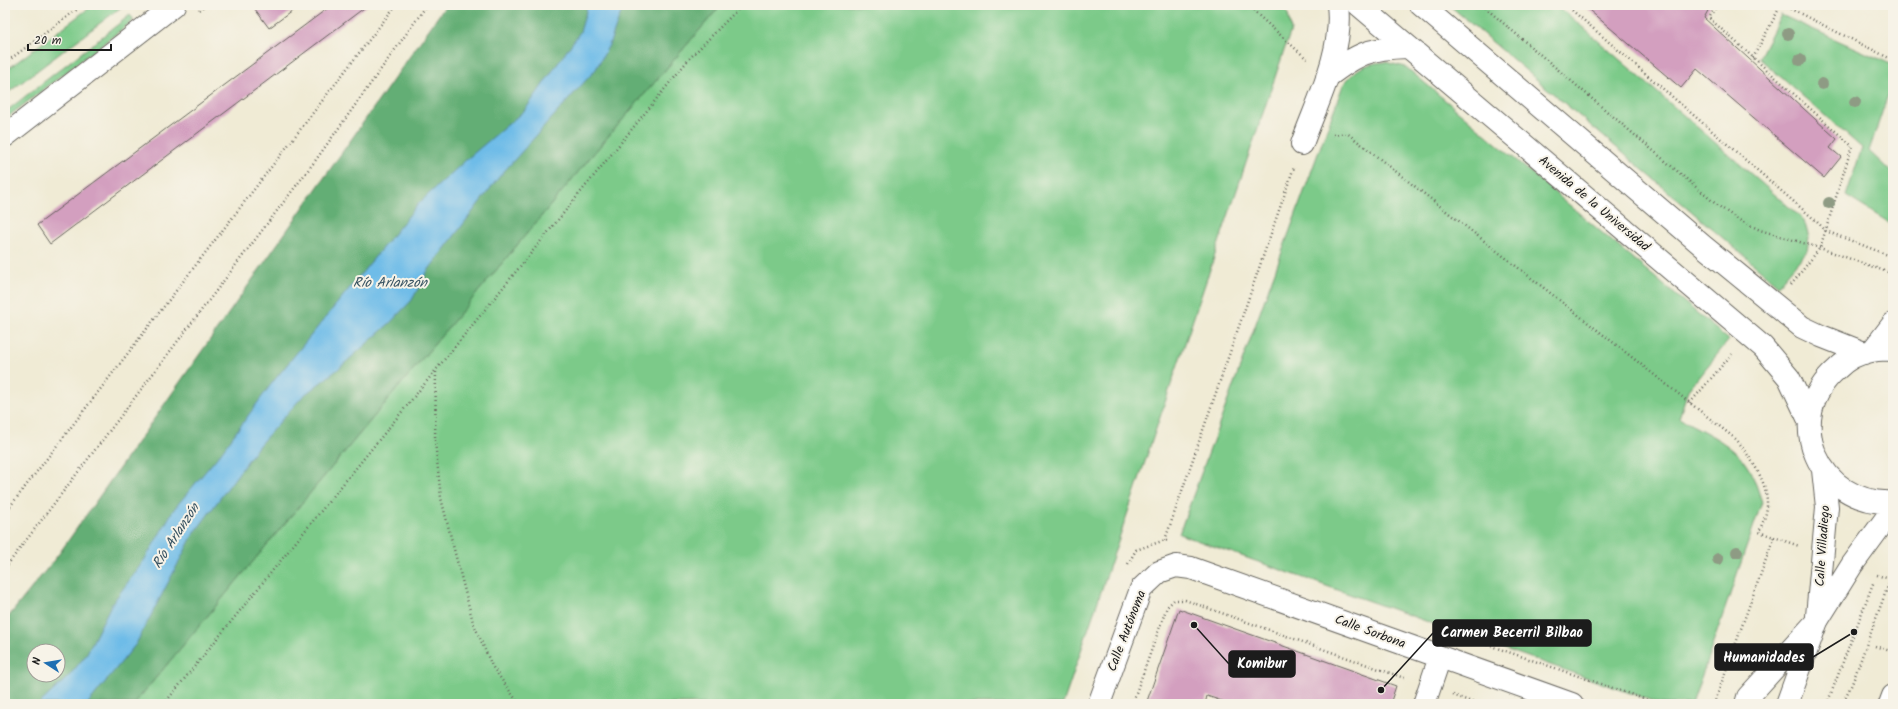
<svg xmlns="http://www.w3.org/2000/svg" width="1898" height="709" font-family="Kalam,sans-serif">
<rect width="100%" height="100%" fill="#f7f3e8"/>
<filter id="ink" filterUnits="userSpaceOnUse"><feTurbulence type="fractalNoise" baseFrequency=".025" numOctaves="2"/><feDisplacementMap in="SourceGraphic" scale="8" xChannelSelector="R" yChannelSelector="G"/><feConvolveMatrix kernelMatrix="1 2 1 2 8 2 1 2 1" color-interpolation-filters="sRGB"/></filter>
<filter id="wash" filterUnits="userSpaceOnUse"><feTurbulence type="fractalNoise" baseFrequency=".012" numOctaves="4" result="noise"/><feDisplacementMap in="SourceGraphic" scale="16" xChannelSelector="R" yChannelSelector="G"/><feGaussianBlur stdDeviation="0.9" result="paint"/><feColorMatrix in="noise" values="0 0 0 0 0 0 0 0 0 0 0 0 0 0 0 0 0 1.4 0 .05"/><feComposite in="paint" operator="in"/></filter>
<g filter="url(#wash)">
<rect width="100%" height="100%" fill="#f0ebd5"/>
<path fill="#7bca89" stroke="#4c7352" d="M93 5H124L5 95V71Z
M721 5H1279L1288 14 1291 30 1063 704H134L594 153Z
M1449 5H1557L1804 220 1809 238 1807 251 1778 285Z
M130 15 134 20 5 119V112Z
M1781 15 1893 65V80L1869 151 1893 174V225L1846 196 1862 148 1759 58Z
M1385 62 1406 67 1729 340 1688 390 1679 418C1700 430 1725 440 1741 458 1752 470 1757 487 1762 502L1692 704H1661L1179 534 1343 85C1357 68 1363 64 1385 62Z"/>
<path fill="#64ae75" stroke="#406548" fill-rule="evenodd" d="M446 5H721L594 153 134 704H5V621L58 555ZM34 651H58V675H34Z"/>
<path fill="#6ebce8" stroke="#456c82" d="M588 5H624L609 45 596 69 499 177 427 272 412 300 390 323 337 370 303 396 260 444 193 535 136 644 89 702 88 704H39L69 676 86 655 111 605 145 559 174 509 220 454 272 383 419 203 467 159 525 110 580 32Z"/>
<g id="blocks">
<path fill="#d39fbf" d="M252 5H300L269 28Z
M332 5H368L50 244 37 225Z
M1583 5H1711L1704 18 1837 139 1830 148 1841 157 1824 178 1697 69 1681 88Z
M1179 609 1396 686 1390 704H1231L1207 696 1205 704H1146Z"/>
</g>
</g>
<g filter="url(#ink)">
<use href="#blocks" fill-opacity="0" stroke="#66645d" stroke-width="1"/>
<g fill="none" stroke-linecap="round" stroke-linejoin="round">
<g stroke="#66645d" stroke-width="24">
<path id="minor" d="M1327 77C1357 54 1369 48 1407 47
M5 136 174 5
M1302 144C1317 102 1344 51 1338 5
M1099 704 1141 589 1159 572 1176 566 1191 568 1572 704
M1424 704 1440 657
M1746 704 1748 697 1817 621
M1890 704 1893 696"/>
</g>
<g stroke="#66645d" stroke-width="24">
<path id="major" d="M1359 5 1763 347 1789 378 1809 420
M1421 5 1703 246 1802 327 1821 336 1864 353"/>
</g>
<g stroke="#66645d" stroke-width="24">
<path id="highway" d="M1873 350 1893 324
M1893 350C1886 350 1878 349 1872 351 1859 353 1846 360 1837 369 1780 418 1819 506 1893 502
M1817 616 1827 507 1823 470
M1787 704 1817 621 1852 565 1893 509"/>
</g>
<path stroke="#66645d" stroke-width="2.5" stroke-dasharray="1 3" stroke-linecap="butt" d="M1247 5 1307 59
M1482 5 1717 205 1739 220 1760 230 1820 248 1893 274
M1566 5 1815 220 1826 231 1893 257
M1717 5 1709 18 1852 146 1820 248 1791 285
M1783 5 1893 60
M199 10 205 5
M1753 58 1781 5
M5 63 83 5
M1333 135 1347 133 1737 440C1750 458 1768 481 1767 505 1767 514 1762 524 1759 532L1774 537 1714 704
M436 372 435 441 441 498 456 557 473 622 492 666 519 704
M1690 403 1732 354
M5 513 396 5
M1774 537 1799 546
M1165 540 1294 167
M1128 564 1136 550 1165 540 1169 541
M5 568 315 161 427 5
M1877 575 1893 580
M1468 638 1659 704
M1875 646 1893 652
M1453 695 1477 704
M164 704 689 59 742 5
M1132 704 1167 607 1174 600H1185L1407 679
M1827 704 1874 581
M1842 704 1852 684 1893 572"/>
<use href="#minor" stroke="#fff" stroke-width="22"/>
<use href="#major" stroke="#fff" stroke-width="22"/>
<use href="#highway" stroke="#fff" stroke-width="22"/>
</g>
<g fill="#8e9b84">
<circle cx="1788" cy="34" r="6"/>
<circle cx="1800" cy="60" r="6"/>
<circle cx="1822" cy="84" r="6"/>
<circle cx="1855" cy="102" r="6"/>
<circle cx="1829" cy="203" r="6"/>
<circle cx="1737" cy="552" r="6"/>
<circle cx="1718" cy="559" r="6"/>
</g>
</g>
<g text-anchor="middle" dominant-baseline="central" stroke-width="4" stroke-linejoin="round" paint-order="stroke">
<g font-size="13" fill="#1c1c1c" stroke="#f7f3e8">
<text transform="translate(1594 204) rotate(40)">Avenida de la Universidad</text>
<text transform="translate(1823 546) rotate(-86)">Calle Villadiego</text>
<text transform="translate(1127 631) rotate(-69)">Calle Autónoma</text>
<text transform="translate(1370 632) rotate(20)">Calle Sorbona</text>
</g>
<g font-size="14" font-style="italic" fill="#395463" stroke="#f7f3e8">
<text x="390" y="283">Río Arlanzón</text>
<text transform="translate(176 536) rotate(-57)">Río Arlanzón</text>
</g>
</g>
<path fill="none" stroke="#1c1c1c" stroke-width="1.5" d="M1381 690L1433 633M1854 632L1813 657M1194 625L1229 664"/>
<g fill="#1c1c1c" stroke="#f7f3e8" stroke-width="1.5">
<circle cx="1381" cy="690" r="4"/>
<circle cx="1854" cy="632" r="4"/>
<circle cx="1194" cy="625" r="4"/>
</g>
<g fill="#1c1c1c" stroke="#1c1c1c" stroke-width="1.5">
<rect x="1433" y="620" width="158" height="26" rx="4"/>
<rect x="1715" y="644" width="98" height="26" rx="4"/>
<rect x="1229" y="651" width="66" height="26" rx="4"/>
</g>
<g font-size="14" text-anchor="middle" font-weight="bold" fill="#fff">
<text x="1512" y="637">Carmen Becerril Bilbao</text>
<text x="1764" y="662">Humanidades</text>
<text x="1262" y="668">Komibur</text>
</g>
<rect width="1898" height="709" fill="none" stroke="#f7f3e8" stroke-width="20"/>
<g transform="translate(46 663) rotate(282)"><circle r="19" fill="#f7f3e8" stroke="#9f9d96"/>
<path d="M0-3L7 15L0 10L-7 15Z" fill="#1f6fb2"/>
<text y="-6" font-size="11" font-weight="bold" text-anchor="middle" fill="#1c1c1c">N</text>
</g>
<path d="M28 44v6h83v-6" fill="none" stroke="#1c1c1c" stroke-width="2"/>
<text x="34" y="44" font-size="12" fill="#1c1c1c" stroke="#f7f3e8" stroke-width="3" paint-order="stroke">20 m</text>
</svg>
